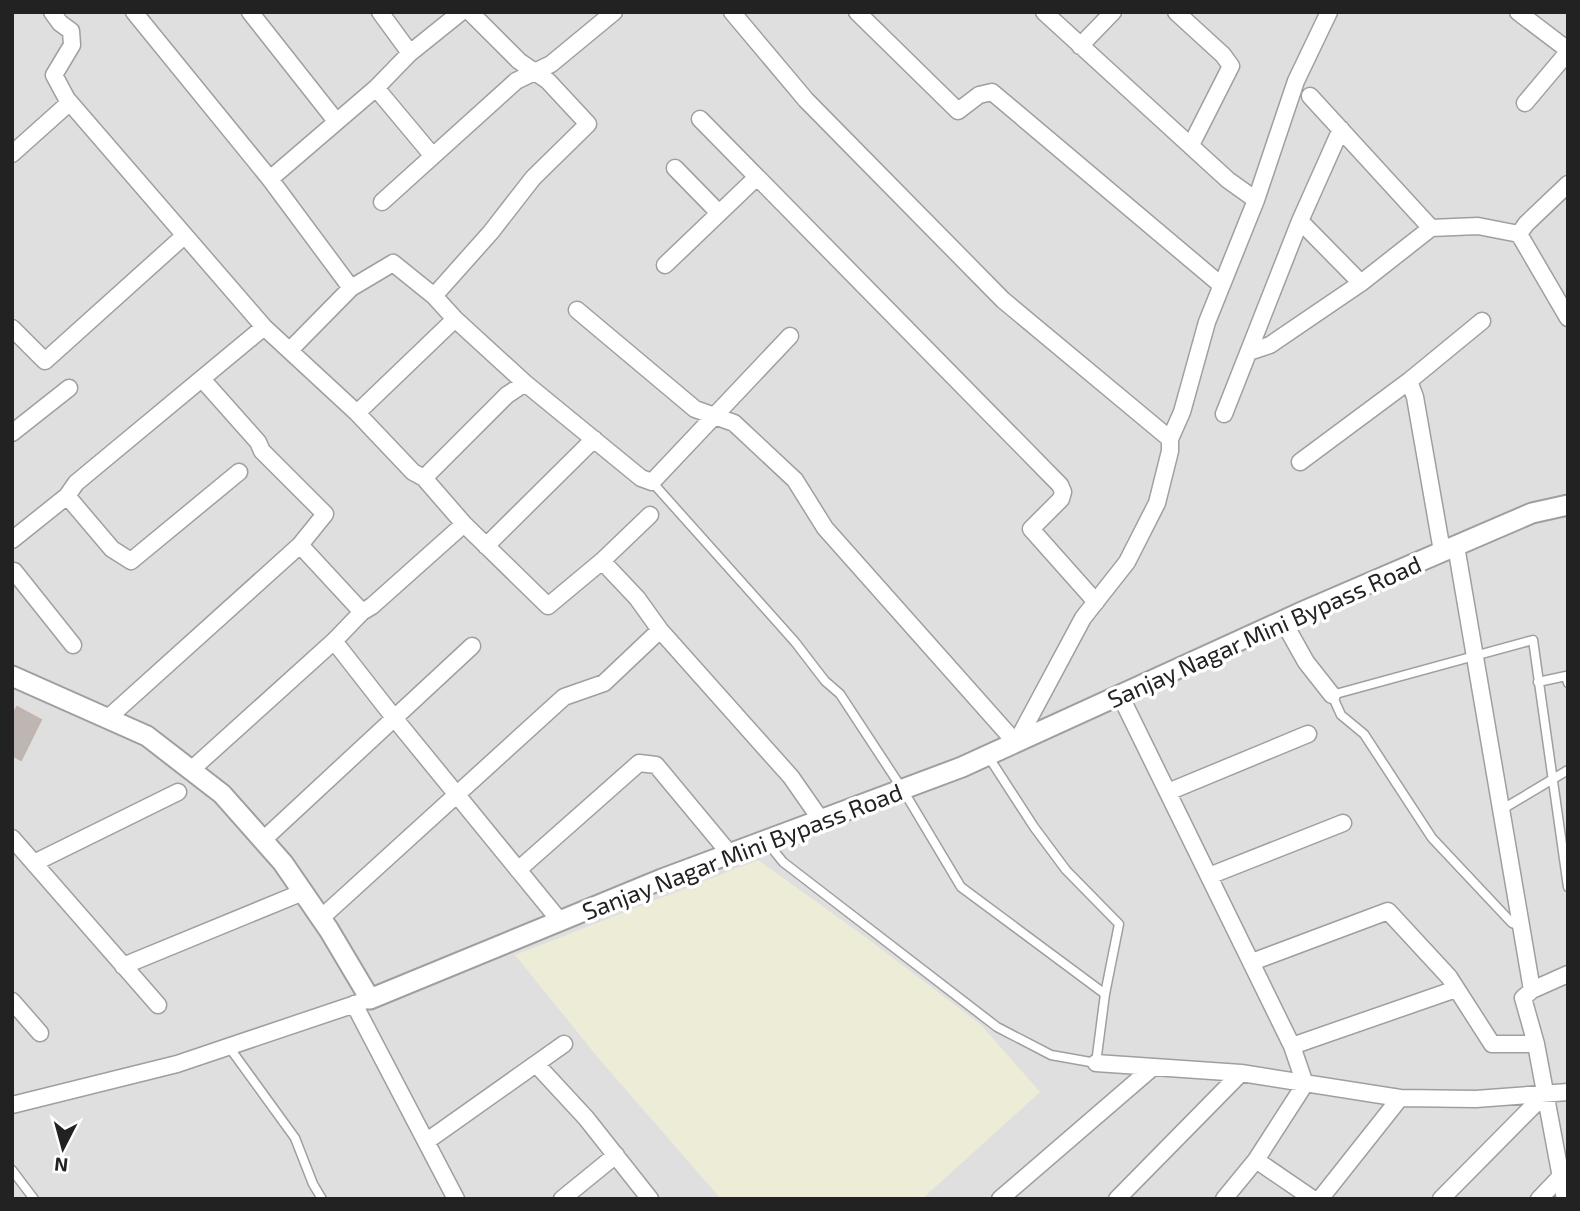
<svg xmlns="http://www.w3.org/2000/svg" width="1580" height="1211" font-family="'Exo 2',sans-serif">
<rect width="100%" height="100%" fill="#f1eee9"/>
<path fill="#e0dfdf" d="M12 12H1568V1199H12Z"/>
<path fill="#edecd7" d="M758 860 864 936 980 1024 1040 1092 922 1199H721L600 1060 515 955Z"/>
<path fill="#beb6b2" stroke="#c1b4ad" stroke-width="2" d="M17 707 41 720 21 760 12 755V716Z"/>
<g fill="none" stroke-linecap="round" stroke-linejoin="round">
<g stroke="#9f9f9f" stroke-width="11">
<path id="service" d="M652 482 795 642 825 681 840 694 903 790 961 887 1105 994
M1538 682 1566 676 1568 683
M1501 810 1568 770
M766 841 783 862 997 1027 1051 1055 1096 1063 1105 994 1119 924 1066 870 1034 827 988 756
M1520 926 1512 923 1432 838 1364 734 1341 715 1332 695 1533 640 1568 887
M229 1047 295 1138 313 1184 322 1199
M12 1170 34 1199"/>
</g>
<g stroke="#9f9f9f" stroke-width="19">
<path id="minor" d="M134 12 270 179 351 288
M250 12 336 121
M380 12 410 53
M732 12 806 100 1003 300 1170 439
M857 12 958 111 979 95 992 92 1221 285
M1044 12 1228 180 1256 200
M1176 12 1223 55 1231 66 1191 145
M1518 12 1568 50
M1080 46 1113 12
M376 88 432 155
M1310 96 1431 228
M66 98 264 327 357 413 413 472 424 478 507 395 525 383
M1525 103 1568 52
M700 119 1060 485 1063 492 1061 499 1031 529 1096 602
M12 154 69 103 54 75 72 45 71 31 60 23 52 12
M675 168 719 213
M270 179 376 88 410 53 461 12
M382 202 516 81 551 64 614 12
M1300 221 1361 283
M1519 234 1568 318
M665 265 757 177
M434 296 491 232 533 178 588 124 548 81 519 61 470 12
M577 310 695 409 734 423 795 480 825 528 1016 743 1083 618 1127 562 1157 503 1170 451V439L1182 412 1207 322 1256 200 1296 81 1329 12
M12 328 45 361 184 236
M290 350 351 288 393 263 434 296 455 319 525 383 641 478 652 482 790 336
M1249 352 1270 345 1361 283 1431 228 1478 226 1519 234 1526 224 1568 184
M1409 381 1415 397 1442 551
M357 413 455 319
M1224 414 1300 221 1341 129
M12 433 69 388
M1300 462 1409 381 1482 321
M239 472 131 561 112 549 67 496 76 483 264 327
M424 478 464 524 548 606 602 561 650 515
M12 540 67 496
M300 545 362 612
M486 546 594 439
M1456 546 1532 990
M602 561 637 598 660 630 791 777 821 820
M14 571 73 645
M1283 621 1306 662 1332 695
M334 641 395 719 560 921
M1120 695 1292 1046 1305 1084
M108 718 300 545 325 514 262 451 258 442 202 379
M191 770 334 641 362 612 372 606 464 524
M1168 792 1308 734
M12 838 158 1005
M263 840 472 646
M34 863 178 792
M518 870 639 763 656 765 730 854
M1209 876 1343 823
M321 918 564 697 604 683 660 630
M1252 962 1388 911 1449 977 1492 1044H1536
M123 966 303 892
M12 1001 40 1033
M354 1004 456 1199
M1292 1046 1456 989
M1096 1063 1241 1073 1400 1098 1476 1099 1568 1092
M536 1064 586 1118 650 1199
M12 1105 177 1064 370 999
M427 1141 564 1044
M1256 1160 1313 1199
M562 1199 616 1155
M1000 1199 1152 1068
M1117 1199 1241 1073
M1224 1199 1256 1160 1305 1084
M1320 1199 1400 1098
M1441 1199 1546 1093
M1539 1199 1561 1176H1568
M1565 1199 1536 1044 1523 998 1532 990 1568 974"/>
</g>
<g stroke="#9f9f9f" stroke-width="23">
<path id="tertiary" d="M12 676 147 736 222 794 283 863 329 930 370 999 662 879 962 767 1302 612 1532 513 1568 505"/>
</g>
<use href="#service" stroke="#fff" stroke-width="8"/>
<use href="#minor" stroke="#fff" stroke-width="16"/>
<use href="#tertiary" stroke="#fff" stroke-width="19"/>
</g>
<g text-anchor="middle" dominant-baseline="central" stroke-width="7" stroke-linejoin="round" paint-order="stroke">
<g font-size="24" fill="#222" stroke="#fff">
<text transform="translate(1264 631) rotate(-24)">Sanjay Nagar Mini Bypass Road</text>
<text transform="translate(742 851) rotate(-21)">Sanjay Nagar Mini Bypass Road</text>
</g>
</g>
<rect width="1580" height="1211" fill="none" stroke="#222222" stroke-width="28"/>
<g transform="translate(63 1148) rotate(186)" stroke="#ffffff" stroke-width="5" paint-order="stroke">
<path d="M0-5L12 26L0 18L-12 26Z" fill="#222222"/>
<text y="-10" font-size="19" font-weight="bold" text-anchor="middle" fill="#222222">N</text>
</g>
</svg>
